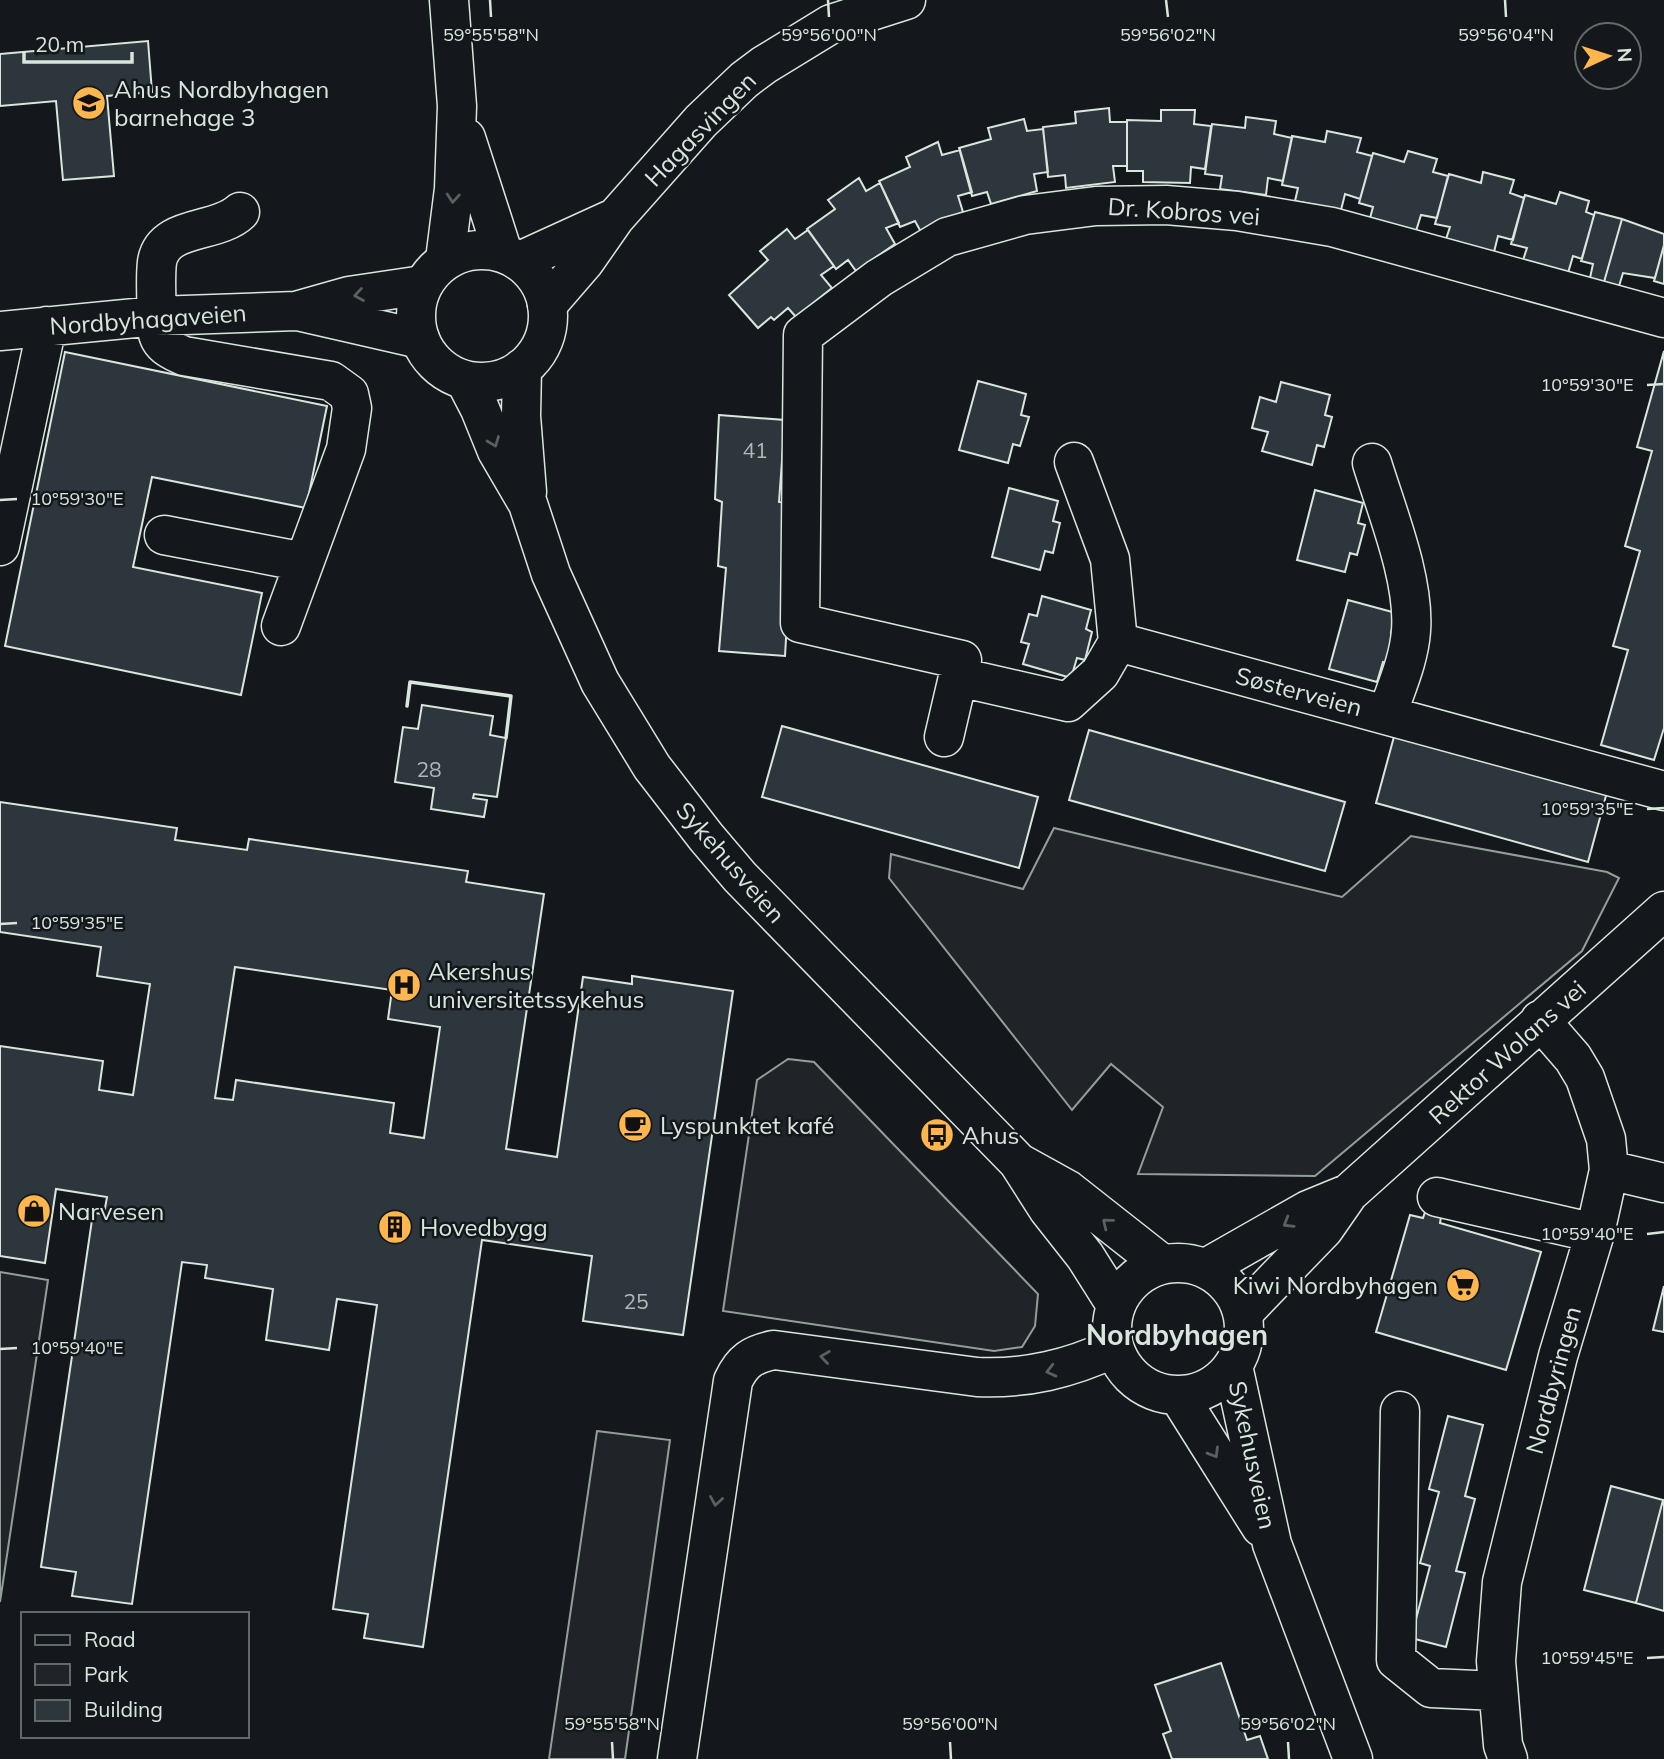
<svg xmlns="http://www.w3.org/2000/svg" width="1664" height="1759" font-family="Mulish,sans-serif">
<rect width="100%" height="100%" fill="#14181c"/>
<path fill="#202428" stroke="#939e99" stroke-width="2" d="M1054 828 1342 897 1411 836 1607 872 1619 878 1582 951 1315 1176 1138 1174 1163 1107 1111 1064 1072 1110 889 878 891 854 1023 889Z
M788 1059 814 1062 1038 1294 1035 1326 1022 1347 994 1351 723 1311 757 1080Z
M0 1272 48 1280 0 1602Z
M597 1431 670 1440 625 1759H549Z"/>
<path fill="#2c363c" stroke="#d8e6dc" stroke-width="2" fill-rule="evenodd" d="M148 41 152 92 107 96 114 176 63 180 56 101 0 106V54Z
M1109 108 1110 122H1127V166H1113L1115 182 1066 188 1065 175 1048 177 1043 127 1076 123 1075 112Z
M1161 110H1195L1194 124 1211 126 1205 169 1191 167 1190 183 1143 182V171H1127V120L1161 121Z
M1246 117 1276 121 1274 134 1292 138 1283 181 1268 178 1266 195 1220 189 1222 176 1205 174 1212 124 1245 128Z
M1024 119 1027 131 1043 129 1048 172 1034 174 1037 191 991 204 987 192 972 196 959 148 991 139 988 128Z
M1327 131 1361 138 1357 152 1372 156 1360 199 1345 194 1341 210 1295 201 1298 188 1282 185 1292 136 1325 142Z
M938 142 942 155 960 150 972 192 958 196 963 212 921 232 915 221 900 227 879 181 910 167 906 157Z
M1408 151 1437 159 1433 172 1448 176 1437 218 1421 215 1416 231 1370 218 1373 207 1359 203 1373 153 1404 162Z
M1483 172 1514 180 1510 193 1524 198 1513 240 1498 236 1494 252 1446 239 1450 227 1435 224 1449 174 1481 183Z
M859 178 866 191 880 183 899 223 886 228 895 244 856 271 848 260 836 269 807 229 835 209 828 200Z
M1560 192 1589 201 1586 212 1594 215 1582 259 1573 256 1568 273 1523 260 1527 248 1511 244 1525 195 1556 204Z
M1595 212 1622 219 1604 282 1590 278 1593 264 1581 261Z
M1622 219 1664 234V245L1655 278 1623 273 1619 286 1604 282Z
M787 229 795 239 808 230 834 266 821 275 832 288 796 317 788 308 774 320 771 317 758 328 729 295 768 260 760 251Z
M1664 245V284L1654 281Z
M1664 351V728L1654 760 1601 745 1628 650 1613 646 1640 551 1625 546 1652 451 1637 447Z
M65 352 327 406 306 508 152 477 133 567 262 593 241 695 5 646Z
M978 381 1026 394 1021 415 1029 417 1020 446 1013 444 1008 463 959 450Z
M1281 382 1330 395 1325 415 1332 417 1324 447 1317 445 1312 465 1262 451 1268 432 1252 428 1260 397 1276 402Z
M719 415 785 420 779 502 787 503 790 570 785 656 719 651 726 568 718 566 722 502 715 499Z
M1009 488 1058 501 1053 521 1060 523 1053 553 1045 551 1040 570 992 557Z
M1315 490 1363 503 1358 523 1365 525 1357 555 1350 553 1345 572 1297 560Z
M1042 596 1091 610 1086 629 1092 632 1085 660 1077 658 1071 678 1023 664 1029 644 1021 642 1029 614 1037 616Z
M1348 600 1396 613 1391 633 1398 634 1390 664 1383 662 1377 682 1329 669Z
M422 705 493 716 490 735 506 738 497 797 474 794 473 798 487 800 484 817 431 809 434 788 395 782 403 727 418 729Z
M782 726 1038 797 1019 868 762 797Z
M1089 730 1345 802 1325 871 1069 800Z
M1395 733 1607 792 1588 862 1376 803Z
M0 802 177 828 175 840 247 850 249 839 468 871 466 882 544 894 506 1149 557 1157 583 977 632 984V976L733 991 683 1335 583 1321 592 1256 482 1240 423 1647 364 1638 368 1614 333 1609 377 1305 337 1299 329 1350 266 1340 273 1289 205 1278 207 1265 182 1262 132 1604 72 1596 76 1572 41 1567 93 1213 104 1214 107 1197 56 1189 45 1263 0 1256V1046L103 1061 99 1090 133 1095 150 984 97 976 101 947 0 932ZM235 967 392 990 388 1019 440 1027 424 1138 390 1133 394 1103 236 1080 233 1100 215 1098Z
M1425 1212 1441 1217 1440 1223 1541 1252 1506 1370 1376 1332 1410 1215 1423 1218Z
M1664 1286V1332L1653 1330Z
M1448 1416 1483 1425 1465 1496 1475 1499 1456 1571 1465 1573 1446 1647 1411 1638 1430 1566 1420 1563 1439 1492 1429 1489Z
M1611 1486 1663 1500 1636 1603 1584 1590Z
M1663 1500H1664V1611L1636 1603Z
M1221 1663 1247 1740 1260 1736 1268 1759H1172L1163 1734 1171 1731 1155 1685Z"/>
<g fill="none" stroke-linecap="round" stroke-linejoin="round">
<g stroke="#d8e6dc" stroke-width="41">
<path id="minor" d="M240 212C217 234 163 224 157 262 155 278 157 295 156 311 156 338 158 345 184 356L331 381 349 394 352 408 346 449 281 626
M520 261 610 220
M547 305 585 261 615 218 701 121 744 80 764 65 831 24 906 0
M302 312 420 339
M0 331 156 316 296 311 349 296 423 285
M1074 462 1110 559 1118 642
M1372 463C1387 512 1415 580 1411 631 1409 660 1396 688 1387 715
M164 535 304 562
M0 546 47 326
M959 677 1068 702 1100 673 1118 642 1664 791
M944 737 962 660 800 623 803 335 879 278 947 237 1025 215 1096 206 1166 205 1237 211 1332 227 1664 318
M1609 1170 1664 1183
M1437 1197 1595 1233
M1206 1268 1308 1210 1347 1194
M1243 1313 1324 1229 1349 1193 1664 911
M1400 1411 1396 1660 1431 1688 1498 1691
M677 1759 733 1381C742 1361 753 1354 774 1350L977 1377C1027 1379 1069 1369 1114 1348
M1508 1759 1503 1745 1496 1661 1502 1582 1558 1356 1595 1233 1609 1170 1606 1139 1585 1078 1573 1058 1540 1020"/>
</g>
<g stroke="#d8e6dc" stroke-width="41">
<path id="major" d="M466 138 503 253
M416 316a66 66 0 1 1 132 0a66 66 0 1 1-132 0Z
M445 260 454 189 457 106 449 0
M522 368 521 416 527 492
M465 380 480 409 497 451 528 504 551 574 600 682 652 767 706 837 740 877 1018 1162 1048 1209 1085 1256 1116 1305
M1021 1164 1068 1190 1162 1264
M1112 1329a66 66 0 1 1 132 0a66 66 0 1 1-132 0Z
M1233 1366 1272 1544 1353 1759
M1178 1395 1261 1527"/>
</g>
<use href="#minor" stroke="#14181c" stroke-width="38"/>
<use href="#major" stroke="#14181c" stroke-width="38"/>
<path stroke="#d8e6dc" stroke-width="3.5" d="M407 706 410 682 511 696 506 738"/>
</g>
<defs><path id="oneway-chevron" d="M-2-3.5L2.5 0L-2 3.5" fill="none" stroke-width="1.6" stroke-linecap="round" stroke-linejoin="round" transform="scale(1.75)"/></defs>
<g stroke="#59605f">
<use href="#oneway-chevron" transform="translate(453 198) rotate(94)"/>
<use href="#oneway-chevron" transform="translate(359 295) rotate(171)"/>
<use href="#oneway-chevron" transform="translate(494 442) rotate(69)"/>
<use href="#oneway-chevron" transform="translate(1107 1223) rotate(-141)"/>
<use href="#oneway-chevron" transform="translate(1288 1223) rotate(149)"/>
<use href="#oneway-chevron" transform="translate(825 1357) rotate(-172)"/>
<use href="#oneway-chevron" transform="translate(1051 1371) rotate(166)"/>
<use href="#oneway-chevron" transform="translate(1214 1453) rotate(59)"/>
<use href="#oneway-chevron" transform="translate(716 1501) rotate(99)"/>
</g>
<path fill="none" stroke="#d8e6dc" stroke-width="2.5" d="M490 0 491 17M828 0 829 17M1166 0 1168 17M1505 0 1506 17M1647 385 1664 384M0 500 17 499M1647 809 1664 808M0 924 17 923M1647 1234 1664 1232M0 1349 17 1348M1647 1658 1664 1657M612 1742 613 1759M950 1742 951 1759M1288 1742 1289 1759"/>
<defs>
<g id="school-disc" transform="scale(1.75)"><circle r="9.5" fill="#ffb74d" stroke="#14181c"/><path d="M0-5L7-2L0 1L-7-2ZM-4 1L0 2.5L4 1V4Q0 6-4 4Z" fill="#111"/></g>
<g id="hospital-disc" transform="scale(1.75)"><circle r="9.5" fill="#ffb74d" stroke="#14181c"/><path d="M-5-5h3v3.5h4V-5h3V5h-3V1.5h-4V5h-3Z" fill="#111"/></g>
<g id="cafe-disc" transform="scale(1.75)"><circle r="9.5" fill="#ffb74d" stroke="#14181c"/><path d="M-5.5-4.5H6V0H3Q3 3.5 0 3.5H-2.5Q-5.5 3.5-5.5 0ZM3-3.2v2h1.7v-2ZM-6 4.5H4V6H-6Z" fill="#111"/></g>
<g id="bus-disc" transform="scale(1.75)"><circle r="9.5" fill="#ffb74d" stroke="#14181c"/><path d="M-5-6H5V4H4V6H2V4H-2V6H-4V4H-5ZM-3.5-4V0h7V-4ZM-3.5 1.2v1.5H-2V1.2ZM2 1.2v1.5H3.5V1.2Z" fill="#111"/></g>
<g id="shop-disc" transform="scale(1.75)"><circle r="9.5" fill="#ffb74d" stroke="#14181c"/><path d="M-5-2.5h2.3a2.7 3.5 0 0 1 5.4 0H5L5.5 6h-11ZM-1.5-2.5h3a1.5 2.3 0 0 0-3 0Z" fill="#111"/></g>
<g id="building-disc" transform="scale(1.75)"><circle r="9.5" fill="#ffb74d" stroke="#14181c"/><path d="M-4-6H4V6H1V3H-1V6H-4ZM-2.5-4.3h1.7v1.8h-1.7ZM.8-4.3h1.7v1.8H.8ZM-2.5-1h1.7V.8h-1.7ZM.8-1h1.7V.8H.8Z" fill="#111"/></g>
<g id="supermarket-disc" transform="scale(1.75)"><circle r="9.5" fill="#ffb74d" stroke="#14181c"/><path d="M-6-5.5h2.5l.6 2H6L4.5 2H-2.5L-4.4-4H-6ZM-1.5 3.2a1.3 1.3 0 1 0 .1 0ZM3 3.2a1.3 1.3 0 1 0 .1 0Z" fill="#111"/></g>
</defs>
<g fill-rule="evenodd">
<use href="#school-disc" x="89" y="103"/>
<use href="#hospital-disc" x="404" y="985"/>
<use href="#cafe-disc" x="635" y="1125"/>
<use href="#bus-disc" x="937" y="1135"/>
<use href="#shop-disc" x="34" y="1211"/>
<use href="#building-disc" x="395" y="1227"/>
<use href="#supermarket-disc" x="1463" y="1285"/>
</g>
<g text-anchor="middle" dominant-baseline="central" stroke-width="5" stroke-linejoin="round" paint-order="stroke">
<g font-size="21" fill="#adbab4">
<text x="755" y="450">41</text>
<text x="429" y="769">28</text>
<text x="636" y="1301">25</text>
</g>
<g font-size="24" fill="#d8e6dc" stroke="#14181c" text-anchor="start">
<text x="114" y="89">Ahus Nordbyhagen<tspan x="114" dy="28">barnehage 3</tspan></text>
<text x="428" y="971">Akershus<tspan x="428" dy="28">universitetssykehus</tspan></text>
<text x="660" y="1125">Lyspunktet kafé</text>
<text x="962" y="1135">Ahus</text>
<text x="58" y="1211">Narvesen</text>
<text x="420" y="1227">Hovedbygg</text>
<text x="1438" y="1285" text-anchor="end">Kiwi Nordbyhagen</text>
</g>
<g font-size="24" fill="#d8e6dc" stroke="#14181c">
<text transform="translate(700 129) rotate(-46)">Hagasvingen</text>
<text transform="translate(1184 211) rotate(4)">Dr. Kobros vei</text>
<text transform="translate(148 319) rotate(-4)">Nordbyhagaveien</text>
<text transform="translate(1299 691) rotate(15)">Søsterveien</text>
<text transform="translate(731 862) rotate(49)">Sykehusveien</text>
<text transform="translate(1507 1052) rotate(-42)">Rektor Wolans vei</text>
<text transform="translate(1553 1380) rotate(-75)">Nordbyringen</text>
<text transform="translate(1253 1455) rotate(78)">Sykehusveien</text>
</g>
<g font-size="28" font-weight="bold" fill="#d8e6dc" stroke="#14181c">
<text x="1177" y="1334">Nordbyhagen</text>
</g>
</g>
<g font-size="18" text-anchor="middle" fill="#d8e6dc" stroke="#14181c" stroke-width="5" stroke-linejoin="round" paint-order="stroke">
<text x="491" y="41">59°55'58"N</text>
<text x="829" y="41">59°56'00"N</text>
<text x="1168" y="41">59°56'02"N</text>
<text x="1506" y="41">59°56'04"N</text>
<text x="1587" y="391">10°59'30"E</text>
<text x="77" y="505">10°59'30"E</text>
<text x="1587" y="815">10°59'35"E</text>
<text x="77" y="929">10°59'35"E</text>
<text x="1587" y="1240">10°59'40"E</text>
<text x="77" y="1354">10°59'40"E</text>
<text x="1587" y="1664">10°59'45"E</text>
<text x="612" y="1730">59°55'58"N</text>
<text x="950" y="1730">59°56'00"N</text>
<text x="1288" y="1730">59°56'02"N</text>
</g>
<rect x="21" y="1612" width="228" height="126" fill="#14181c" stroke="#626a69" stroke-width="2"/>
<rect x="35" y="1635" width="35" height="10" fill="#14181c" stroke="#626a69" stroke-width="2"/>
<text x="84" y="1647" font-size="21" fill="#d8e6dc">Road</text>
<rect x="35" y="1664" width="35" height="21" fill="#202428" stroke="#626a69" stroke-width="2"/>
<text x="84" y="1682" font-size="21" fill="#d8e6dc">Park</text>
<rect x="35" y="1700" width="35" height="21" fill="#2c363c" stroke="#626a69" stroke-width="2"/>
<text x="84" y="1717" font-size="21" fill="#d8e6dc">Building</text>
<g transform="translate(1608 56) rotate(86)"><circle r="33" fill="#14181c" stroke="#626a69" stroke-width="2"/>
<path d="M0-5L12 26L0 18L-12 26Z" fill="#ffb74d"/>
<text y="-10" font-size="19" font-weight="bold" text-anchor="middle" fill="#d8e6dc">N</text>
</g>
<path d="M24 52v10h108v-10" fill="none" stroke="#d8e6dc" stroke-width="3.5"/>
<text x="35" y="52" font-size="21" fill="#d8e6dc" stroke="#14181c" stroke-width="5" paint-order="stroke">20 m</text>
</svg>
